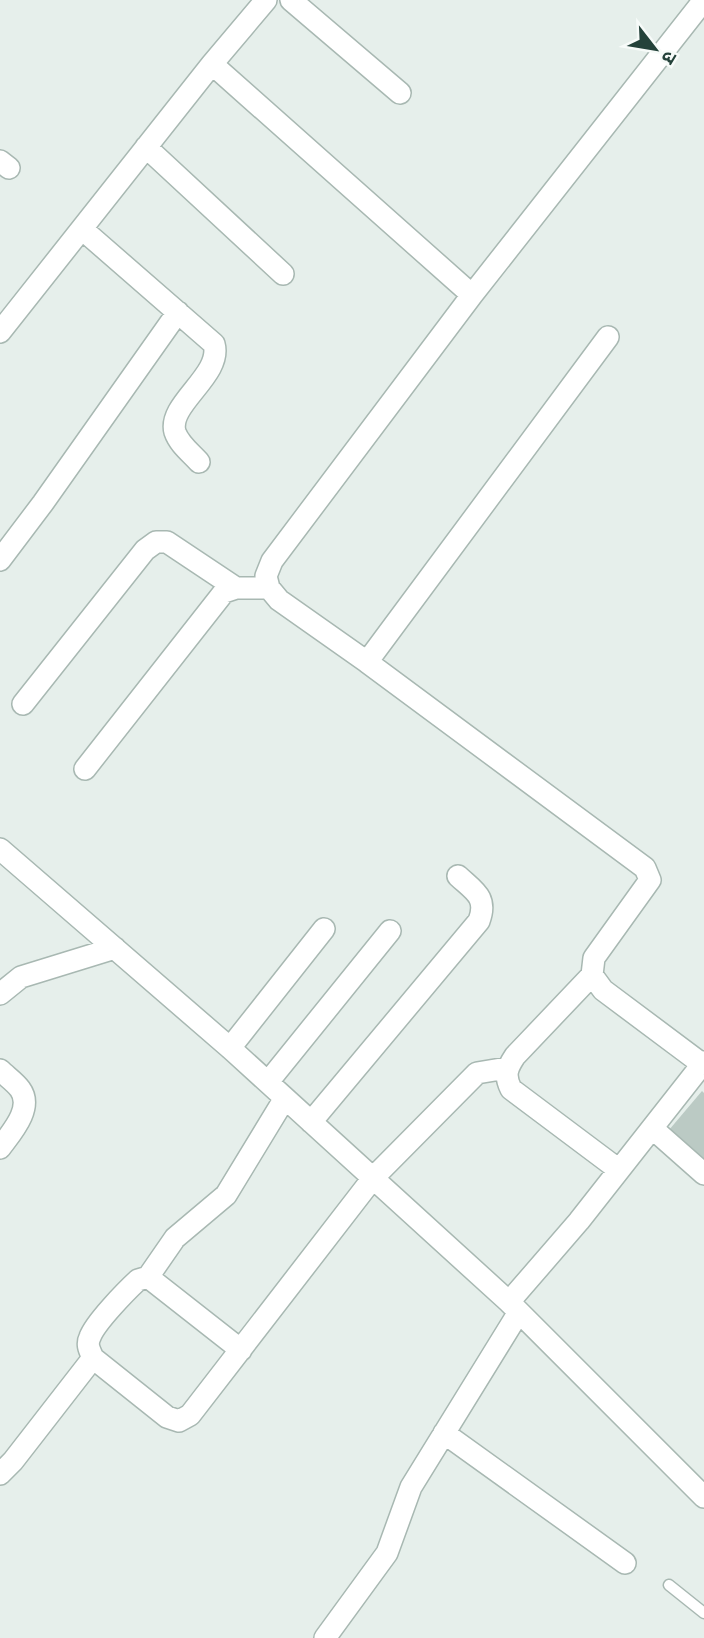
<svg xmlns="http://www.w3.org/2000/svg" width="704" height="1638" font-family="Jost,'Noto Sans Devanagari',sans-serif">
<rect width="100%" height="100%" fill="#e6efeb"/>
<path fill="#bbcac4" d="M702 1091 704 1093V1160L669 1130Z"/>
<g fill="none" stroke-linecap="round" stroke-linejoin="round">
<g stroke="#a8b8b2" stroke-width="13">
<path id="service" d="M669 1585 704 1613"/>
</g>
<g stroke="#a8b8b2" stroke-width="24">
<path id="minor" d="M291 0 400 93
M212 64 472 295
M146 147 283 274
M0 161 9 168
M82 229 214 344C223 375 167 404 175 432 179 444 191 453 199 462
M0 332 212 64 266 0
M0 560 43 503 178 312
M367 662 608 337
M23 704 145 550 156 542H167L236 588
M85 769 224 592 236 588H269
M0 849 230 1048 509 1302 704 1497
M592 975 515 1056C507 1068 504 1075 511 1089L619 1170
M0 994 21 977 115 948
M230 1048 324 929
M702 1064 603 990 592 975 594 958 650 880 645 868 367 662 279 600 269 588 266 576 272 561 472 295 704 0
M0 1070C6 1076 15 1082 20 1089 34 1108 11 1133 0 1148
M268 1082 390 931
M311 1122 479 921C488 897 474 891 458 876
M652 1128 704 1174
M148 1277 175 1238 226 1195 285 1098
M509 1302 579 1221 704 1062
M241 1350 148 1277 138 1280C126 1291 95 1323 90 1337 86 1345 90 1351 93 1358L167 1417 179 1421 190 1415 373 1178 477 1073 507 1068
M444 1433 625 1563
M0 1474 13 1461 93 1358
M325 1638 387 1553 411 1487 519 1312"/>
</g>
<use href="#service" stroke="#fff" stroke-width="10"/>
<use href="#minor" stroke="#fff" stroke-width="21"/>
</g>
<g transform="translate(655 49) rotate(121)" stroke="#f7fbf9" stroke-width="5" paint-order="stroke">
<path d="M0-5L12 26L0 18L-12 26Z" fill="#24423a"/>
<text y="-10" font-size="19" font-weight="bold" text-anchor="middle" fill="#24423a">उ</text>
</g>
</svg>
